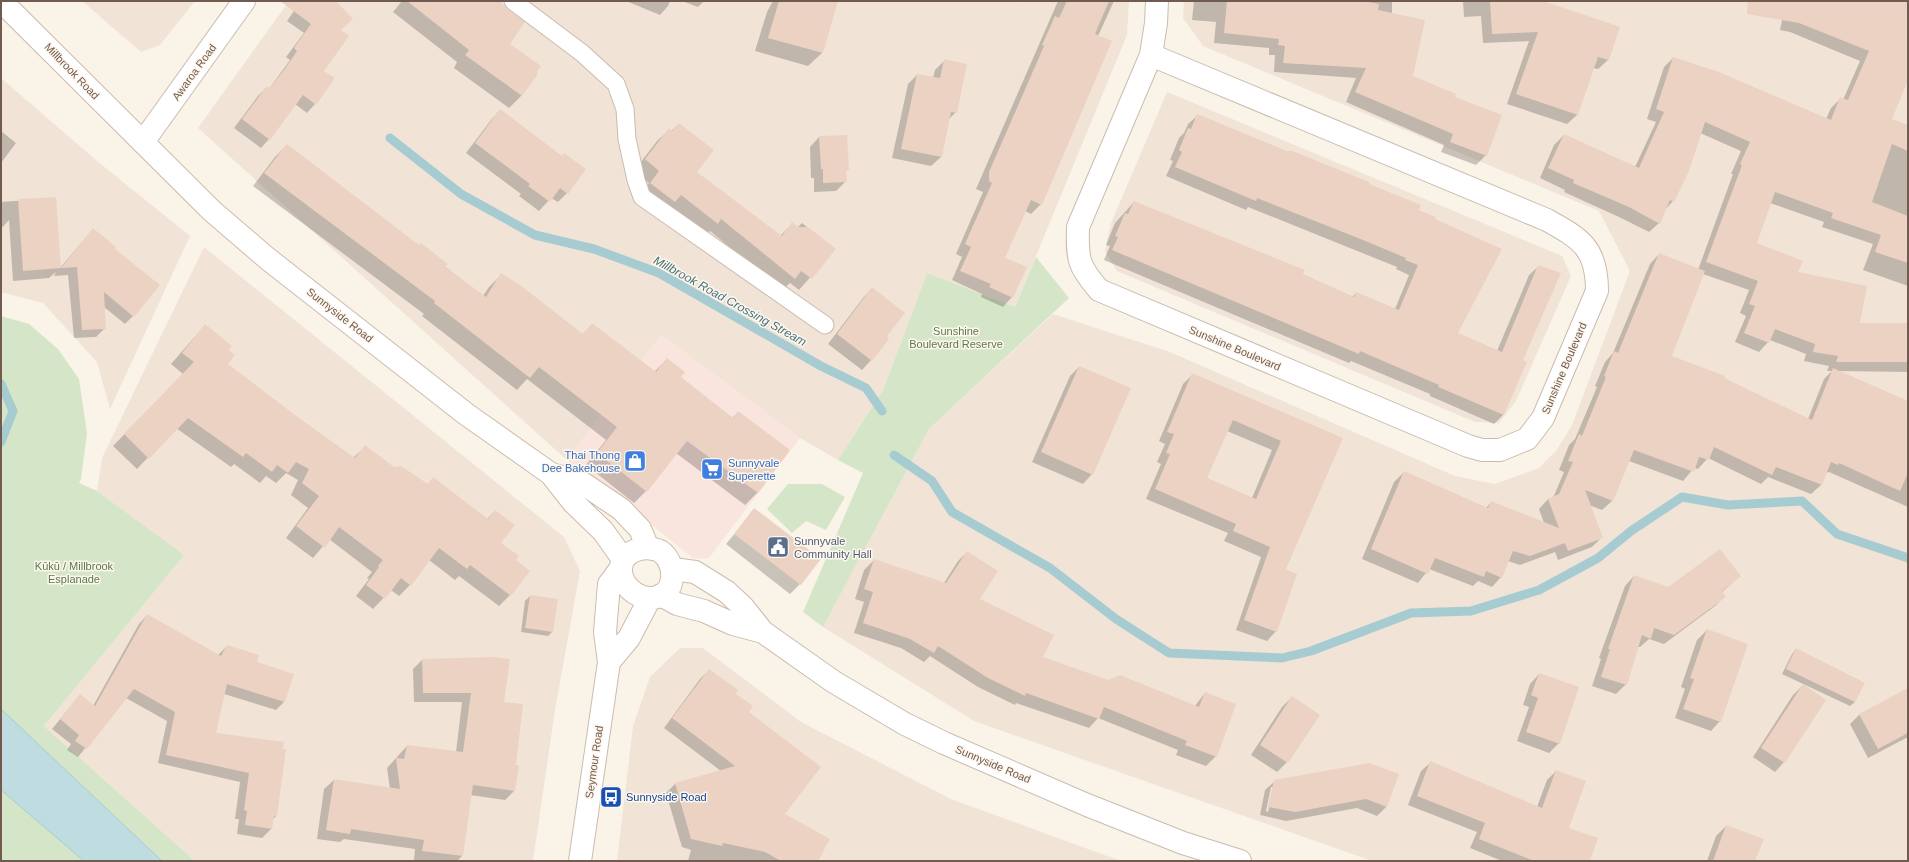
<svg xmlns="http://www.w3.org/2000/svg" width="1909" height="862" font-family="Arial,sans-serif">
<rect width="100%" height="100%" fill="#faf3e8"/>
<path fill="#f1e4d7" d="M82 1H195L160 45 141 52Z
M289 1H1016L1022 3V1H1129L1127 35 1015 307 927 273 883 390 838 460 800 438 661 335 567 460 198 128Z
M1184 1H1908V861H1372L974 721 823 627 929 429 1053 314 1170 352 1455 476 1495 484 1539 468 1556 451 1572 425 1630 271 1599 211 1203 46 1183 18Z
M1 78 97 161 190 236 110 409 97 362 43 303 1 292Z
M1167 92 1562 256 1571 276 1516 401 1499 423 1475 422 1117 271 1105 251 1111 223Z
M204 247 564 537 580 571 555 710 533 861H195L44 726 183 555 97 491 102 458Z
M680 648H703L801 722 951 799 1121 861H617L633 726 650 677Z"/>
<path fill="#f9e5dd" d="M661 335 800 438 709 558 694 559 615 495 567 460Z"/>
<path fill="#d5e6c8" d="M1036 257 1069 298 929 429 823 627 803 612 863 473 838 460 883 390 927 273 1015 307Z
M1 316 29 324 58 349 79 379 87 433 81 479 79 483 97 491 184 555 44 726 195 861H1Z
M788 484H822L845 497 826 530 806 521 792 533 767 509Z"/>
<path fill="#bfdde1" stroke="#a6ccd2" d="M1 709 162 861H84L1 790Z"/>
<path fill="#0003" fill-rule="evenodd" d="M301 1H328L340 31 322 71 315 104 307 113 295 104 269 139 261 148 234 128 258 96 267 87 269 89 290 60 286 57 304 33 287 21Z
M402 1H499L508 44 537 74 521 96 509 108 454 68 457 62 393 12Z
M626 1H670L668 6 660 15Z
M682 1H704L698 7Z
M773 1H831L822 53 808 66 755 51 767 12Z
M1058 1H1114L1098 36 1041 204 1031 214 1025 211 1003 258 1012 297 1003 307 981 297 982 294 952 280 962 257 956 254 983 192 976 189Z
M1194 1H1392V14L1412 76 1453 98 1486 155 1476 165 1441 152 1444 145 1346 102 1356 78 1274 72 1275 55H1269V48L1214 43 1216 22 1192 20Z
M1463 1H1540L1619 27 1608 60 1598 69 1593 68 1577 115 1567 124 1507 104 1529 41 1483 43 1481 16 1464 17Z
M1765 1H1908V80L1890 119 1908 126V286L1863 270 1873 244 1822 227 1824 222 1770 203 1756 243 1797 273 1859 324H1908V372L1837 371 1908 410V507L1829 472 1826 473 1821 485 1811 494 1768 477 1761 484 1708 458 1698 469 1694 468 1683 481 1629 461 1612 501 1602 510 1589 505 1601 538 1592 547 1558 560 1555 552 1520 565 1508 561 1501 577 1492 587 1478 581 1473 586 1429 569 1418 583 1362 559 1394 482 1404 472 1486 508 1491 502 1544 523 1539 509 1548 499 1553 498 1564 472 1559 470 1569 445 1575 439 1597 387 1595 386 1605 362 1613 353 1650 264 1659 254 1698 270 1733 174H1731L1741 151 1700 133 1673 201 1665 210 1659 223 1649 232 1619 217 1564 192 1565 190 1540 178 1554 145 1564 135 1635 167 1656 122 1647 119 1664 67 1673 58 1826 119 1831 108 1841 98 1843 100 1860 61 1790 32 1780 30 1784 11ZM1703 274 1749 290 1740 313 1746 316 1735 342 1759 352 1770 340 1806 354 1804 361 1829 366 1827 371H1832L1824 379 1808 419 1670 356Z
M944 61 956 112 948 120 941 157 931 166 892 158 908 84 917 75 933 78 935 70Z
M500 110 567 193 558 202 551 198 539 211 519 196 521 194 466 153 491 120Z
M1198 115 1288 152 1290 151 1367 184 1418 211 1456 333 1497 351 1529 275 1539 266 1521 361 1503 415 1494 424 1430 396V394L1351 361 1349 363 1104 260 1110 246 1106 245 1115 223 1134 202 1352 297 1356 293 1395 309 1409 275 1396 269 1397 267 1248 207 1246 210 1166 176 1173 161 1170 160 1179 138 1184 133 1188 124Z
M679 124 695 173 780 236 792 224 797 228 802 223 835 249 799 290 790 283 782 290 710 231 706 235 639 195 649 183 634 171 657 141 669 130 671 131Z
M1 131 16 143 1 163Z
M819 137 848 169 845 172 846 181 836 191 814 192V178H811L810 147Z
M287 145 483 296 489 287 501 275 582 335 592 324 654 372 667 359 680 377 732 418 738 412 789 451 757 493 745 505 676 453 646 491 634 503 586 465 606 440 527 379 517 390 422 316 424 314 253 186 275 157Z
M55 198 60 268 93 229 114 249 133 316 125 324 104 307 105 328 96 337 74 338 68 275 54 276 56 272 49 278 13 281 9 220 1 229V202Z
M872 288 885 337 871 360 862 370 828 344 863 298Z
M205 325 227 350V364L298 419 353 458 365 447 394 468 427 485 433 479 487 519 495 511 500 543 515 560 510 595 499 606 459 576 455 580 429 560 410 585 399 596 391 590 373 609 356 596 369 579 367 578 372 572 329 539 313 558 286 538 308 508 291 495 298 480 286 473 276 483 266 476 260 483 234 464 231 467 176 428 137 469 113 446 183 374 171 364Z
M1079 367 1092 474 1083 484 1032 462 1070 376Z
M1192 375 1342 439 1285 570 1276 631 1267 641 1236 630 1261 557 1224 541 1228 533 1146 499 1161 464 1157 462 1165 444 1159 441 1183 384ZM1227 431 1272 450 1252 498 1206 478Z
M755 510 800 584 790 594 726 544Z
M967 552 978 600 1042 658 1108 681 1194 707 1205 693 1216 756 1206 766 1176 755 1178 750 1098 718 1089 728 1016 703 1015 705 978 687 930 656 924 662 901 648 854 633 864 602 855 599 864 570 874 560 944 583 958 561Z
M1634 576 1668 589 1740 576 1721 593 1724 597 1715 606 1664 644 1649 639 1640 647H1638L1626 684 1616 694 1592 686 1601 659 1599 658 1625 586Z
M530 596 552 632 548 636 521 632 525 601Z
M147 615 218 655 227 646 256 663 284 702 276 710 224 694 215 734 283 743 276 816 272 820 271 829 262 838 237 834 239 819H235L240 782 158 763 167 721 126 698 78 757 67 750 71 744 52 729 80 695 93 706 139 624Z
M1707 630 1720 721 1711 731 1675 718 1685 689 1681 687 1697 640Z
M1796 649 1864 683 1855 702 1850 706 1782 674 1792 654Z
M422 660 503 703 515 766V790L505 800 470 795 462 856 457 861 414 860 415 849 344 839 340 842 317 839 324 789 334 780 390 789 387 768 407 746 456 752 462 702H414L413 669Z
M709 670 734 694 747 712 783 815 817 861H688L691 850 682 847 666 793 675 784 721 771 664 728 700 679Z
M1539 674 1559 743 1549 753 1517 741 1529 707 1523 705 1530 684Z
M1803 685 1825 700 1784 762 1775 772 1753 757 1793 695Z
M1908 689V737L1868 758 1850 724 1859 715Z
M1292 697 1318 715 1287 762 1277 772 1251 755 1282 707Z
M1430 763 1537 807 1547 780 1556 771 1567 829 1589 861H1502L1470 848 1477 832 1408 805 1421 771Z
M1398 774 1386 807 1377 816 1357 808 1286 821 1260 815 1265 790 1275 781ZM1271 787H1274L1268 812 1266 811Z
M1726 826 1749 861H1707L1716 836Z"/>
<g fill="none" stroke-linecap="round" stroke-linejoin="round">
<path stroke="#a6ccd2" stroke-width="9" d="M390 138 461 194 535 235 594 249 659 273 821 366 866 388 882 411
M1 384 13 411 1 442
M894 455 932 481 952 512 1050 568 1116 619 1169 653 1282 658 1311 651 1411 613 1471 611 1539 590 1598 558 1631 531 1682 497 1728 505 1802 501 1837 534 1908 558"/>
</g>
<path fill="#ecd2c3" fill-rule="evenodd" d="M280 1H336L353 19 341 30 349 36 324 71 335 78 316 105 303 95 270 140 242 119 267 86 270 88 284 70 297 51 294 48 311 24Z
M407 1H500L507 9 525 22 510 44 541 66 537 72 538 74 522 96 465 55 469 50Z
M779 1H838L823 53 768 38Z
M1067 1H1109L1095 34 1112 41 1042 205 1031 200 1005 258 1027 267 1013 298 989 287 991 284 960 271 971 247 965 244 992 183 989 181V172L1044 46 1042 45 1055 16 1059 18Z
M1227 1H1364L1379 4 1378 10 1425 20 1413 76 1456 94 1455 97 1502 115 1487 156 1450 142 1453 134 1355 92 1366 68 1283 63 1285 46 1278 45 1279 39 1224 33Z
M1490 1H1543L1620 27 1609 60 1598 57 1578 115 1516 94 1538 32 1492 34Z
M1748 1H1908V80L1892 119 1908 125V151L1892 144 1872 202 1908 216V263L1875 252 1881 235 1831 218 1833 213 1775 192 1757 243 1803 261 1798 272 1867 286 1860 323H1908V362H1836L1838 356 1813 352 1815 344 1775 329 1769 343 1744 333 1755 306 1749 304 1758 281 1706 262 1742 165 1740 164 1750 142 1705 122 1689 171 1674 202 1670 200 1660 224 1629 207 1573 183 1574 180 1548 168 1564 134 1639 168 1664 112 1656 109 1673 57 1719 72 1831 120 1840 97 1848 100 1869 51 1799 23 1747 14Z
M944 59 967 64 957 113 951 112 942 157 901 149 917 74 940 78Z
M500 109 562 156 564 153 586 169 568 194 560 188 550 202 528 186 530 184 475 143Z
M1197 114 1289 152 1290 150 1369 182V184L1421 205 1419 210 1436 217 1435 219 1502 249 1458 333 1502 352 1538 265 1561 273 1523 360 1527 362 1504 415 1438 387 1439 385 1360 351 1359 354 1112 250 1118 237 1115 236 1125 213 1128 214 1134 201 1305 270 1303 274 1354 297 1356 292 1399 310 1418 265 1405 260 1406 258 1363 240 1257 198 1256 201 1175 167 1182 152 1179 150 1188 128 1191 129Z
M679 123 714 150 697 172 782 236 792 222 798 227H808L836 249 812 279 801 271 795 279 721 219 718 224 681 195 675 202 650 183 659 171 645 159 669 128 672 131Z
M847 135 849 170H846L847 182 823 183V169H821L819 136Z
M287 144 419 245 421 243 448 264 445 267 486 297 501 273 520 285 583 334 592 323 656 372 667 358 685 372 681 377 733 418 738 411 790 450 758 493 687 441 647 492 597 453 617 427 539 367 530 378 434 303 435 301 264 173Z
M56 197 61 268 23 271 18 199Z
M93 228 116 247 115 249 160 285 134 317 104 292 106 329 82 330 77 267 61 268Z
M1659 253 1705 271 1672 356 1725 376 1724 378 1812 420 1833 368 1908 401V473L1900 491 1839 463 1838 465 1831 462 1822 485 1776 467 1772 475 1714 447 1709 460 1699 457 1694 472 1634 450 1613 501 1585 490 1603 538 1568 551 1565 543 1530 556 1513 551 1502 578 1486 571 1484 577 1435 558 1428 574 1371 549 1404 471 1488 508 1491 501 1559 528 1548 499 1559 494 1573 462 1568 461 1579 434 1582 436 1606 377 1604 376 1614 351 1618 353Z
M872 287 905 313 887 336 889 339 872 361 837 334Z
M205 324 232 346 229 350 235 355 228 364 299 418 355 458 365 445 394 467 401 466 428 484 433 477 488 519 495 510 515 525 501 543 519 556 516 560 530 571 511 596 470 565 467 569 439 548 411 586 401 578 385 599 366 585 379 567 378 566 383 560 339 527 325 548 296 526 319 496 302 483 309 469 296 462 288 473 277 465 272 472 246 453 243 457 188 418 149 459 124 434 194 362 182 353Z
M1079 366 1131 388 1093 475 1041 452Z
M1192 373 1343 438 1286 569 1297 574 1277 632 1244 620 1270 547 1233 531 1236 524 1155 489 1170 454 1166 453 1174 434 1167 432ZM1233 420 1281 441 1256 499 1207 478Z
M754 508 821 559 801 585 734 534Z
M1720 549 1741 576 1722 591 1726 597 1674 635 1654 628 1651 639 1642 635 1627 685 1601 677 1610 649H1608L1634 575 1668 587Z
M967 551 998 571 980 599 1054 635 1043 657 1108 680 1120 675 1199 707 1205 692 1236 704 1217 757 1185 745 1187 741 1104 707 1099 719 1026 693 1025 696 988 678 938 646 934 653 910 639 863 623 873 592 864 589 874 559 946 583Z
M530 595 558 599 553 632 525 628Z
M147 614 221 656 227 645 259 655 257 662 294 674 285 702 227 684 216 733 284 742 283 749H286L277 816H274L272 829 245 825 247 811 244 810 249 773 166 755 175 712 134 689 87 749 75 741 79 735 60 719 80 694 95 706Z
M1707 629 1748 644 1721 722 1683 709 1694 679 1690 678Z
M1796 648 1865 683 1855 702 1786 669Z
M493 657 510 659 504 702 523 704 516 765H519L515 791 473 785 463 856 422 851 424 840 351 829 350 834 326 830 334 779 400 789 396 758 404 759 407 745 463 752 471 693H423L422 659Z
M709 669 738 690 736 694 753 706 749 712 821 767 785 814 830 839 818 861H781L765 852 723 843 722 846 691 839 675 783 735 766 672 718Z
M1539 673 1579 687 1560 744 1526 732 1538 698 1531 695Z
M1803 684 1826 700 1785 763 1761 748Z
M1908 688V733L1878 749 1859 714Z
M1292 696 1320 715 1288 763 1260 745Z
M1430 761 1542 808 1556 770 1586 781 1569 828 1598 838 1590 861H1534L1479 839 1485 823 1417 796Z
M1369 763 1399 774 1387 807 1366 799 1295 812 1268 807 1274 780Z
M1726 825 1764 839 1755 861H1713Z"/>
<g fill="none" stroke-linecap="round" stroke-linejoin="round">
<g stroke="#cbbbaf" stroke-width="19">
<path id="service" d="M513 1 582 53 616 84 625 109 627 139 636 180 642 197 825 325"/>
</g>
<g stroke="#cbbbaf" stroke-width="24">
<path id="minor" d="M1151 55 1547 220C1581 239 1597 248 1597 291L1543 418 1527 439 1500 450H1482L1468 446 1099 290C1078 266 1077 259 1078 227L1151 55 1156 23 1157 1"/>
</g>
<g stroke="#cbbbaf" stroke-width="24">
<path id="tertiary" d="M143 142 244 1
M673 569 695 572 727 592 743 607 763 632 834 682 905 724 944 743 1087 805 1183 843 1240 861
M661 595 677 604 704 611 733 624 763 632"/>
</g>
<g stroke="#cdbbad" stroke-width="24">
<path id="secondary" d="M1 1 212 211 268 259 466 414 551 474 573 502 603 531 623 559
M551 474 581 482 621 509 640 529 648 548
M648 548C652 549 657 549 660 551 679 564 676 600 649 598 618 595 606 550 648 548Z
M609 662 629 638 650 598
M580 861 609 662 605 632 609 584 621 568"/>
</g>
<use href="#service" stroke="#fff" stroke-width="17"/>
<use href="#minor" stroke="#fff" stroke-width="22"/>
<use href="#tertiary" stroke="#fff" stroke-width="22"/>
<use href="#secondary" stroke="#fff" stroke-width="22"/>
</g>
<defs>
<g id="shop-square" transform="scale(1.15)"><rect x="-9" y="-9" width="18" height="18" rx="4" fill="#3f7fe0" stroke="#fdf7ee"/><path d="M-5-2.5h2.3a2.7 3.5 0 0 1 5.4 0H5L5.5 6h-11ZM-1.5-2.5h3a1.5 2.3 0 0 0-3 0Z" fill="#fff"/></g>
<g id="supermarket-square" transform="scale(1.15)"><rect x="-9" y="-9" width="18" height="18" rx="4" fill="#3f7fe0" stroke="#fdf7ee"/><path d="M-6-5.5h2.5l.6 2H6L4.5 2H-2.5L-4.4-4H-6ZM-1.5 3.2a1.3 1.3 0 1 0 .1 0ZM3 3.2a1.3 1.3 0 1 0 .1 0Z" fill="#fff"/></g>
<g id="civic-square" transform="scale(1.15)"><rect x="-9" y="-9" width="18" height="18" rx="4" fill="#5c6f8a" stroke="#fdf7ee"/><path d="M-.6-6.5H3V-4.5H.6V-3L4-1V1h2V6H-6V1h2V-1L-.6-3ZM-1.2 2.5V6h2.4V2.5Z" fill="#fff"/></g>
<g id="bus-square" transform="scale(1.15)"><rect x="-9" y="-9" width="18" height="18" rx="4" fill="#1a4fb4" stroke="#fdf7ee"/><path d="M-5-6H5V4H4V6H2V4H-2V6H-4V4H-5ZM-3.5-4V0h7V-4ZM-3.5 1.2v1.5H-2V1.2ZM2 1.2v1.5H3.5V1.2Z" fill="#fff"/></g>
</defs>
<g fill-rule="evenodd">
<use href="#shop-square" x="635" y="461"/>
<use href="#supermarket-square" x="712" y="469"/>
<use href="#civic-square" x="778" y="547"/>
<use href="#bus-square" x="611" y="797"/>
</g>
<g text-anchor="middle" dominant-baseline="central" stroke-width="3" stroke-linejoin="round" paint-order="stroke">
<g font-size="11" fill="#715a4f" stroke="#fdf7ee">
<text transform="translate(72 71) rotate(46)">Millbrook Road</text>
<text transform="translate(194 72) rotate(-54)">Awaroa Road</text>
<text transform="translate(340 315) rotate(38)">Sunnyside Road</text>
<text transform="translate(1235 348) rotate(23)">Sunshine Boulevard</text>
<text transform="translate(1564 368) rotate(-67)">Sunshine Boulevard</text>
<text transform="translate(594 762) rotate(-82)">Seymour Road</text>
<text transform="translate(993 764) rotate(23)">Sunnyside Road</text>
</g>
<g font-size="11" fill="#5a7b4b" stroke="#fdf7ee">
<text x="956" y="331">Sunshine<tspan x="956" dy="13">Boulevard Reserve</tspan></text>
<text x="74" y="566">Kūkū / Millbrook<tspan x="74" dy="13">Esplanade</tspan></text>
</g>
<g font-size="11" fill="#366cbe" stroke="#fdf7ee" text-anchor="end">
<text x="620" y="455">Thai Thong<tspan x="620" dy="13">Dee Bakehouse</tspan></text>
<text x="728" y="463" text-anchor="start">Sunnyvale<tspan x="728" dy="13">Superette</tspan></text>
</g>
<g font-size="11" fill="#4e5e75" stroke="#fdf7ee" text-anchor="start">
<text x="794" y="541">Sunnyvale<tspan x="794" dy="13">Community Hall</tspan></text>
</g>
<g font-size="11" fill="#164399" stroke="#fdf7ee" text-anchor="start">
<text x="626" y="797">Sunnyside Road</text>
</g>
<g font-size="12" font-style="italic" fill="#47737b" stroke="#fdf7ee">
<text transform="translate(730 301) rotate(29)">Millbrook Road Crossing Stream</text>
</g>
</g>
<rect width="1909" height="862" fill="none" stroke="#715a4f" stroke-width="4"/>
</svg>
